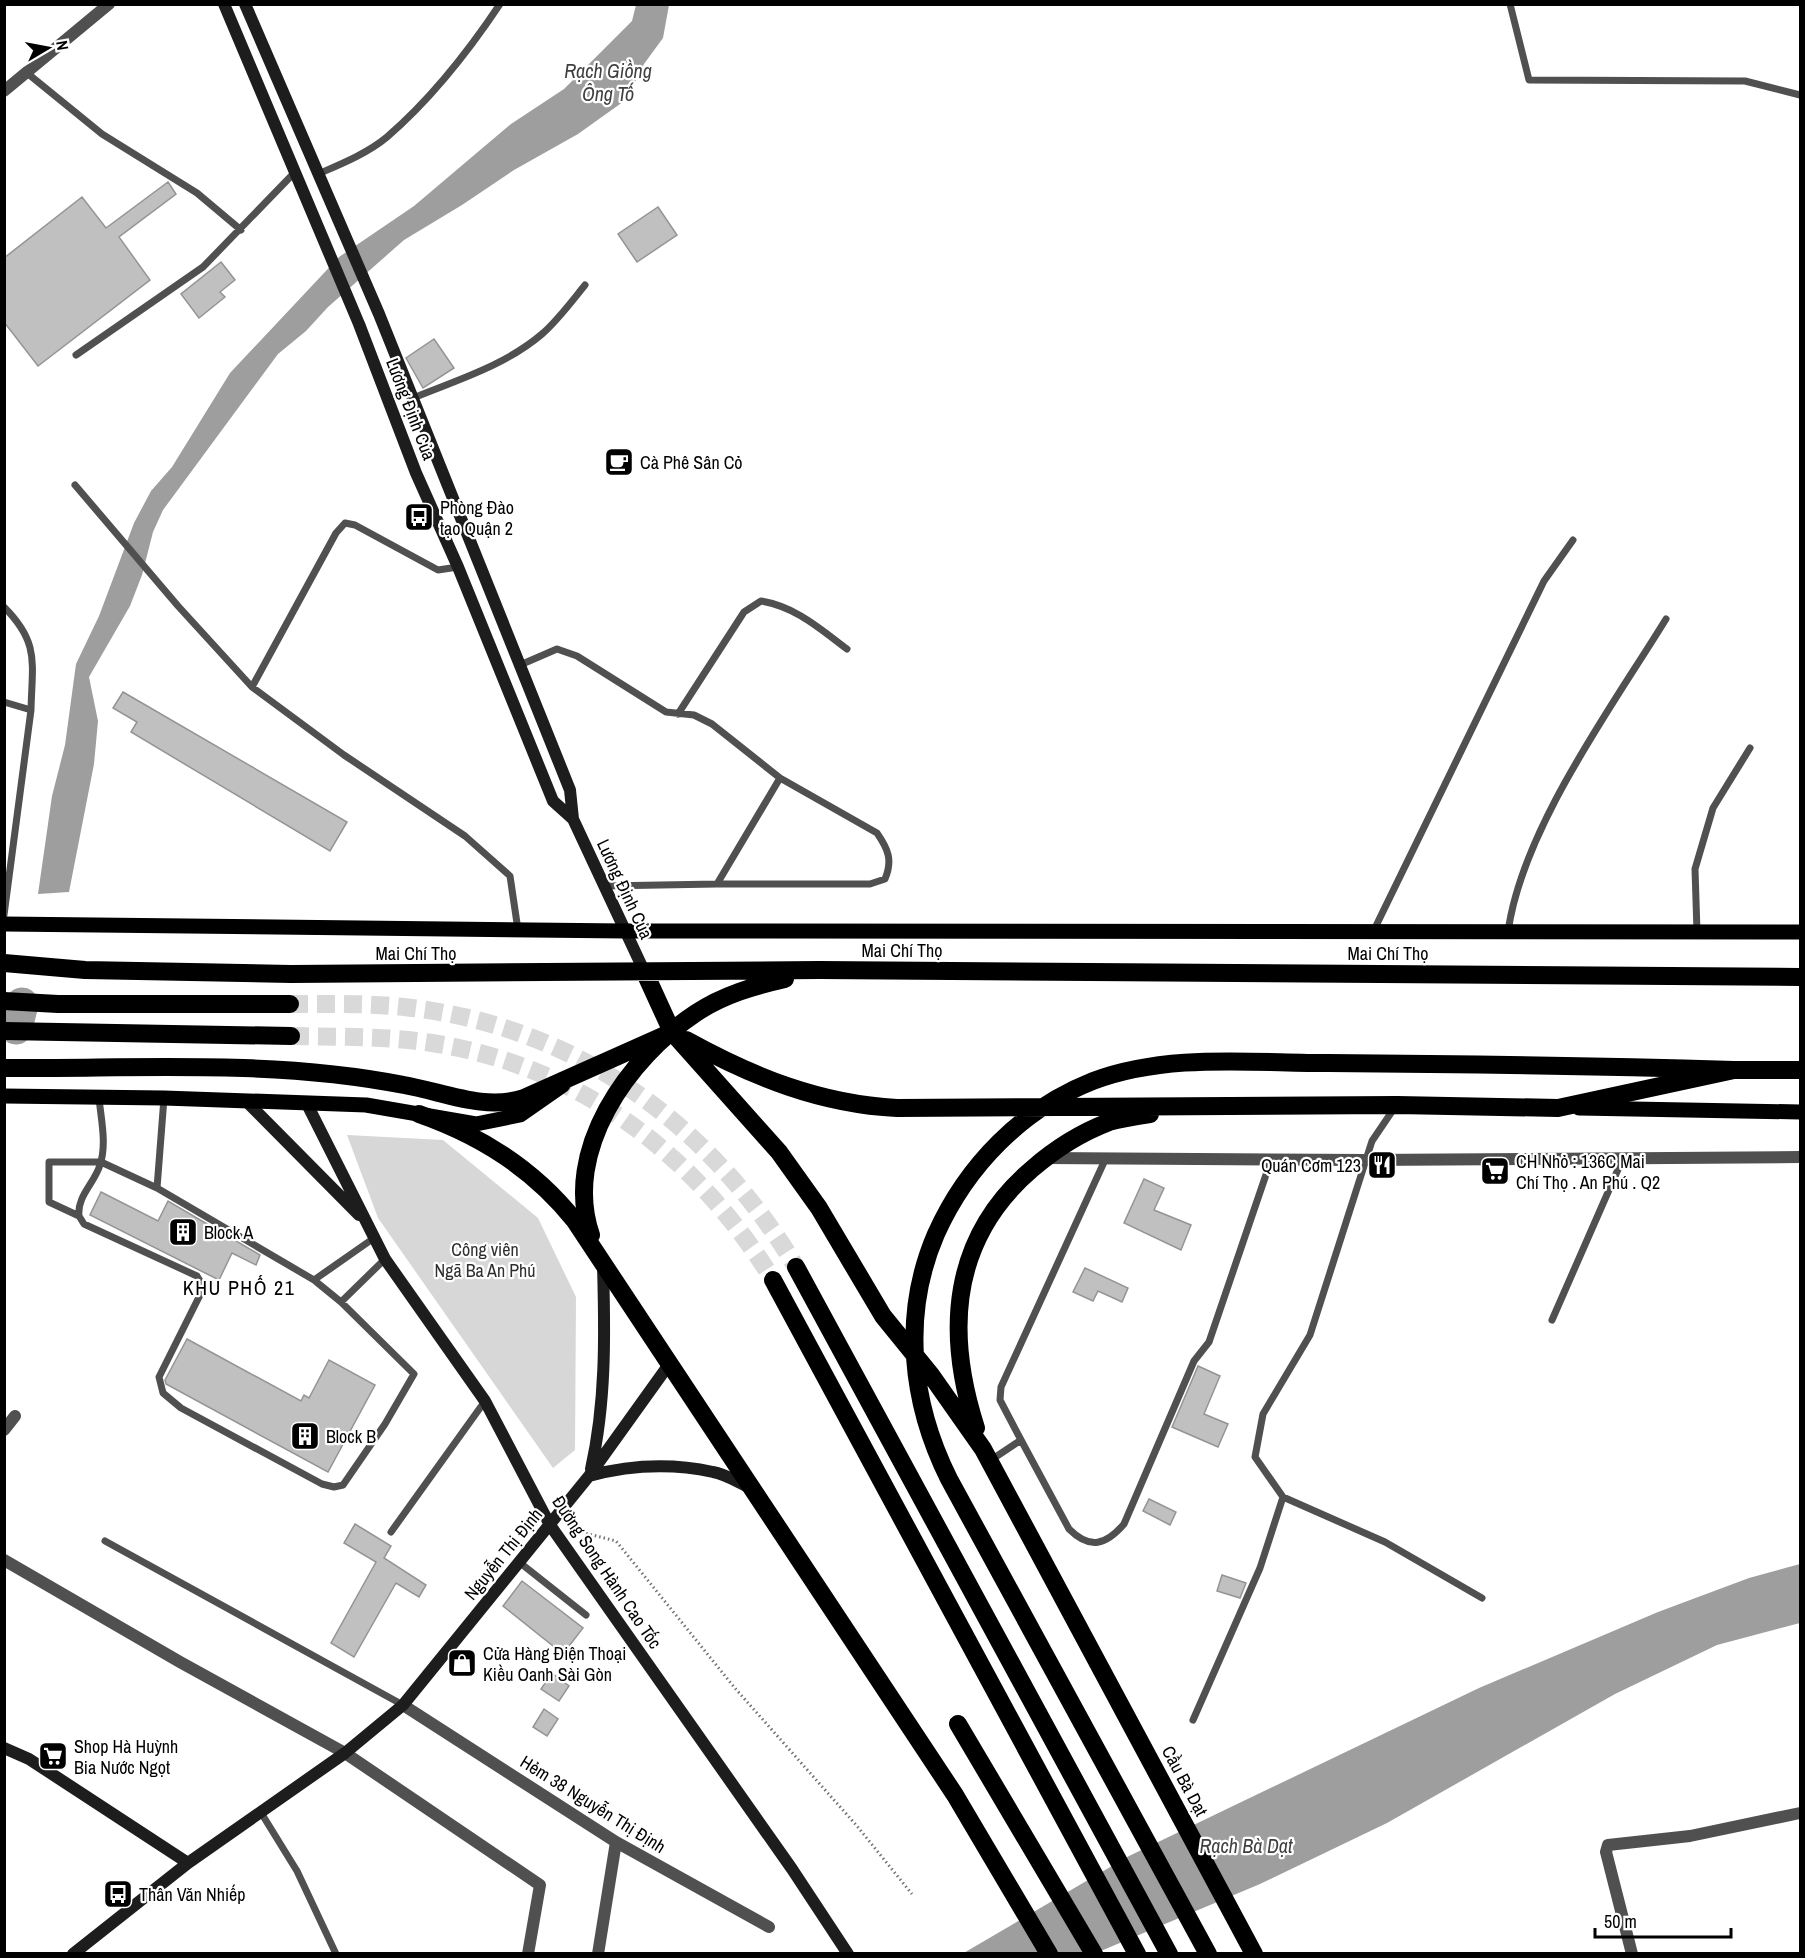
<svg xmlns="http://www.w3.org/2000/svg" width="1805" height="1958" font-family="'Archivo Narrow',sans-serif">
<rect width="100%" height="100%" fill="#fff"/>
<path fill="#d7d7d7" d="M347 1135 443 1140 538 1218 576 1297 575 1450 553 1468 378 1218Z"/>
<path fill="#9e9e9e" d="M636 5H669L663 38 644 64 627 99 578 134 514 170 462 205 404 240 328 307 306 331 278 354 163 510 153 532 142 575 130 606 89 677 98 721 94 764 69 892 38 894 52 796 65 745 76 664 99 616 134 523 151 491 172 467 230 373 339 257 414 206 511 124 564 89 632 21Z
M1800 1564V1623L1717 1645 1615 1694 1387 1823 1260 1884 1096 1953 962 1954 1129 1856 1479 1688 1658 1612 1749 1578Z"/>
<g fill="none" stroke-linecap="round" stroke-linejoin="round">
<path stroke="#9e9e9e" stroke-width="33" d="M16 1028 22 1004"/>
</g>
<path fill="#c0c0c0" stroke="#949494" stroke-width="1.5" d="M168 182 176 194 119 237 150 280 38 366 4 322V258L82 197 106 228Z
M658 207 677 235 637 262 618 234Z
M221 262 235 280 220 292 225 297 199 318 181 294Z
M434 339 454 368 423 388 406 358Z
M123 692 347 822 330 851 131 732 137 722 113 708Z
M1144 1179 1164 1188 1154 1210 1191 1225 1181 1250 1124 1223Z
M101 1192 158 1221 168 1201 260 1255 256 1265 232 1253 219 1280 90 1215Z
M1085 1268 1128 1288 1122 1302 1098 1291 1093 1301 1073 1292Z
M187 1339 301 1401 304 1395 309 1398 329 1360 375 1385 328 1472 166 1384 165 1380Z
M1198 1366 1220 1376 1204 1414 1228 1424 1218 1447 1172 1427Z
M1149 1499 1176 1512 1170 1525 1143 1511Z
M355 1524 391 1546 384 1558 426 1585 419 1597 396 1583 354 1657 331 1643 376 1562 344 1543Z
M1222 1575 1246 1583 1240 1598 1217 1591Z
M522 1581 583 1628 563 1654 503 1606Z
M552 1673 569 1686 559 1701 541 1689Z
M544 1709 558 1719 547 1736 533 1727Z"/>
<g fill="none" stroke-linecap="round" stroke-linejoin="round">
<path stroke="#d9d9d9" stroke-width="18" stroke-dasharray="18 9" stroke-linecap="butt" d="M290 1004C328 1004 366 1003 404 1007 574 1025 710 1123 796 1267
M291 1036C338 1037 386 1036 432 1043 580 1066 696 1155 773 1280"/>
<path stroke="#727272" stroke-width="3" stroke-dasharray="1.5 3" stroke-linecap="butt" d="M573 1530 616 1541 734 1687 857 1826 912 1894"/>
<path stroke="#505050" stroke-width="7" d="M1510 4 1529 80 1745 81 1800 95
M27 73 102 134 197 193 241 230
M318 174C341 164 368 153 387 137 431 99 468 52 500 4
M76 355 203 267 296 171
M413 398C457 380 506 365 542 334 558 320 572 301 585 285
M75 485 178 606 252 687 344 755 465 836 510 876 518 930
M4 607C40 643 32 663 31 710
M520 665 557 649 577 656 666 712 694 715 712 724 780 778 877 833C888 849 893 860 885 879L870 884H717
M252 687 336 533 345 523 355 525 438 570 458 567
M4 702 31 710 4 915
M678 714 744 612 761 601C796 607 819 628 847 649
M604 886 717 884 780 778
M1373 932 1544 581 1573 540
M1508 932C1522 829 1612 707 1666 619
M1697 932 1695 869 1713 808 1750 748
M157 1188 164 1098
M79 1216 49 1202V1162H101L157 1188 314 1280 341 1302 414 1374 385 1424 343 1485 334 1487 322 1484 181 1408 163 1393 159 1377 201 1293 202 1284 197 1276 84 1224 79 1216C77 1196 94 1184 100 1165 107 1144 101 1119 99 1098
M314 1280 374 1238
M341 1302 385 1259
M1552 1320 1623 1158
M1021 1440 1000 1400 1001 1387 1105 1160
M991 1460 1021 1440 1069 1529C1090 1550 1106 1545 1124 1524L1194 1361 1209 1342 1271 1160
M1283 1497 1385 1542 1482 1598
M391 1532 485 1401
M105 1541 403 1705
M519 1562 586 1615
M1193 1720 1260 1568 1283 1497 1255 1457 1263 1414 1310 1335 1372 1141 1395 1107
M260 1811 297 1871 336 1954"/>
<path stroke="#505050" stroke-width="12" d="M4 91 109 4
M1045 1158 1366 1160 1800 1157
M4 1430 15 1416
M4 1560 180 1662 345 1753 540 1885 528 1954
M403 1705 616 1842 769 1927
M598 1954 616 1842
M1632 1954 1606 1852 1608 1845 1690 1836 1800 1813"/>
<path stroke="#1d1d1d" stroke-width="12" d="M224 4 359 324 416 473 458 567 553 801 573 819
M245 4 379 314 570 790 573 819 645 973
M246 1101 359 1215
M306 1102 385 1259 485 1401 550 1525 792 1869 848 1954
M591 1469C606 1403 605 1334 603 1266
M589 1476C630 1465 671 1463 713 1472 726 1474 739 1483 751 1488
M4 1748 29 1759 188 1863
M73 1954 188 1863 345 1753 403 1705 589 1476 670 1363"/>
<path stroke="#000" stroke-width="15" d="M4 924 625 931 1800 932
M4 1096 164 1098 366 1105 476 1124 520 1115 563 1085
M1579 1108 1800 1112"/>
<path stroke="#000" stroke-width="18" d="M4 963 85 970 291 974 819 970 1800 977
M645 973 672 1032 779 1152 819 1208 883 1316 931 1375 983 1449 1254 1954
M4 1001 58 1004H290
M4 1031 291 1036
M686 1040C753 1077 820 1104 897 1108L1397 1105 1558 1108 1734 1070H1800
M4 1068C137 1069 273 1059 404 1085 444 1092 484 1111 524 1098L672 1032
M419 1114C482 1136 534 1169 575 1221L955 1795 1049 1954
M591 1235C562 1151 628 1058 696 1013 723 995 754 986 785 979
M796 1267 1169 1954
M773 1280 1137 1954
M976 1428C945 1332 951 1238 1032 1169 1055 1149 1080 1133 1109 1122 1122 1118 1136 1116 1150 1114
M958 1724 1094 1954
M1208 1954 949 1479C911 1403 901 1315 936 1234 967 1165 1022 1109 1093 1081 1167 1053 1251 1063 1328 1063 1463 1064 1598 1066 1734 1070"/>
</g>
<defs>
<g id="cafe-square" transform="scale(1.5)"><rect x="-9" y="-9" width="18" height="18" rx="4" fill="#000" stroke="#fff"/><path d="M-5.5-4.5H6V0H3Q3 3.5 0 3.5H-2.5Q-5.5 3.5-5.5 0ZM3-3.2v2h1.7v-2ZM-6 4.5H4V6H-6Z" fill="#fff"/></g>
<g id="bus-square" transform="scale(1.5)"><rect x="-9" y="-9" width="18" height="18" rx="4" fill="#000" stroke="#fff"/><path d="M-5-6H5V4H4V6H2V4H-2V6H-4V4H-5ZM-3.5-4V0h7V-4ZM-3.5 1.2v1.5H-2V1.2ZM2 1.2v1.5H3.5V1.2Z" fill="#fff"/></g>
<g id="restaurant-square" transform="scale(1.5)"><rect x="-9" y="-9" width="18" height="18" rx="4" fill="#000" stroke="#fff"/><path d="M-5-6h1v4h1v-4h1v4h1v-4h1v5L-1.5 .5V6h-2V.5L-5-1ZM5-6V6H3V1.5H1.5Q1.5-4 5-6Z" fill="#fff"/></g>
<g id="supermarket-square" transform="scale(1.5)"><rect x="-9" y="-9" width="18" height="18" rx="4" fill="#000" stroke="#fff"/><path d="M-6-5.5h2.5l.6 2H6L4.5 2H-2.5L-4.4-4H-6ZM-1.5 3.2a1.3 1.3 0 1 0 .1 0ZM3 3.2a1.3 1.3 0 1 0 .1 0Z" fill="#fff"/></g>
<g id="building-square" transform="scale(1.5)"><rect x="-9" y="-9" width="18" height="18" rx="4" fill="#000" stroke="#fff"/><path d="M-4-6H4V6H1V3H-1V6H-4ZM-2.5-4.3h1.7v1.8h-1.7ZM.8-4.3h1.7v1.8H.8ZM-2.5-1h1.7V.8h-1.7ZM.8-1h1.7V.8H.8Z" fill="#fff"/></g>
<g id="shop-square" transform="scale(1.5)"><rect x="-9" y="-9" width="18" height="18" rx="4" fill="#000" stroke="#fff"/><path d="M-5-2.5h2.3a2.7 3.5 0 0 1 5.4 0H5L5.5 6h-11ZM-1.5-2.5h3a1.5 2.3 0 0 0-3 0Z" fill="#fff"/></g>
</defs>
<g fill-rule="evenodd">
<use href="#cafe-square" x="619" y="462"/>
<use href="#bus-square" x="419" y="517"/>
<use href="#restaurant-square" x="1382" y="1165"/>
<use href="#supermarket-square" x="1495" y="1171"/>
<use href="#building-square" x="183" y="1232"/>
<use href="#building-square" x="305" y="1436"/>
<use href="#shop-square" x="462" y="1663"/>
<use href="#supermarket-square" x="53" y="1756"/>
<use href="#bus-square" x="118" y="1894"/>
</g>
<g text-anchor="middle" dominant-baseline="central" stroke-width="4.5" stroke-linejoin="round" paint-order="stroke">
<g font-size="18" fill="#000" stroke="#fff">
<text transform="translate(411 409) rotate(69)">Lương Định Của</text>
<text transform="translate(625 889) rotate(65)">Lương Định Của</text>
<text x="902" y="950">Mai Chí Thọ</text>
<text x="416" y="953">Mai Chí Thọ</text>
<text x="1388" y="953">Mai Chí Thọ</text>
<text transform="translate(503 1554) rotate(-51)">Nguyễn Thị Định</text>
<text transform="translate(607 1572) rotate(56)">Đường Song Hành Cao Tốc</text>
<text transform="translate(1185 1781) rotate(62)">Cầu Bà Dạt</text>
<text transform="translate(593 1804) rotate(32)">Hẻm 38 Nguyễn Thị Định</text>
</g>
<g font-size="18" fill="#000" stroke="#fff" text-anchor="start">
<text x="640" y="462">Cà Phê Sân Cỏ</text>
<text x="440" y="507">Phòng Đào<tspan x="440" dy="21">tạo Quận 2</tspan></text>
<text x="1516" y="1161">CH Nhỏ : 136C Mai<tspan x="1516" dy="21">Chí Thọ . An Phú . Q2</tspan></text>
<text x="1361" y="1165" text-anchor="end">Quán Cơm 123</text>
<text x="204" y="1232">Block A</text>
<text x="326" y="1436">Block B</text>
<text x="483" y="1653">Cửa Hàng Điện Thoại<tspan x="483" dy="21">Kiều Oanh Sài Gòn</tspan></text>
<text x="74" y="1746">Shop Hà Huỳnh<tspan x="74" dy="21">Bia Nước Ngọt</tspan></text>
<text x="139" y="1894">Thân Văn Nhiếp</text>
</g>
<g font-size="18" fill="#2e2e2e" stroke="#fff">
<text x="485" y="1249">Công viên<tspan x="485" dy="21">Ngã Ba An Phú</tspan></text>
</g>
<g font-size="20" font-style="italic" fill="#3f3f3f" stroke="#fff">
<text x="608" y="70">Rạch Giồng<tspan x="608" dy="23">Ông Tố</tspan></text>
<text x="1246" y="1845">Rạch Bà Dạt</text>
</g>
<g font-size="20" letter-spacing="1.5" fill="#000" stroke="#fff">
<text x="239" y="1287">KHU PHỐ 21</text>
</g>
</g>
<rect width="1805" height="1958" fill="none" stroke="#000000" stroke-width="12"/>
<g transform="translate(48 48) rotate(80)" stroke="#ffffff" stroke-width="4.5" paint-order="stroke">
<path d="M0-4.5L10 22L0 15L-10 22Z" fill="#000000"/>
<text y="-9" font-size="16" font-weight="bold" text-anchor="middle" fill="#000000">N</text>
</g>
<path d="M1595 1928v9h136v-9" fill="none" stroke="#000000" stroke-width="3"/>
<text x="1604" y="1928" font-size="18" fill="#000000" stroke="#ffffff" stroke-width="4.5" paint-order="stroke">50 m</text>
</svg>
